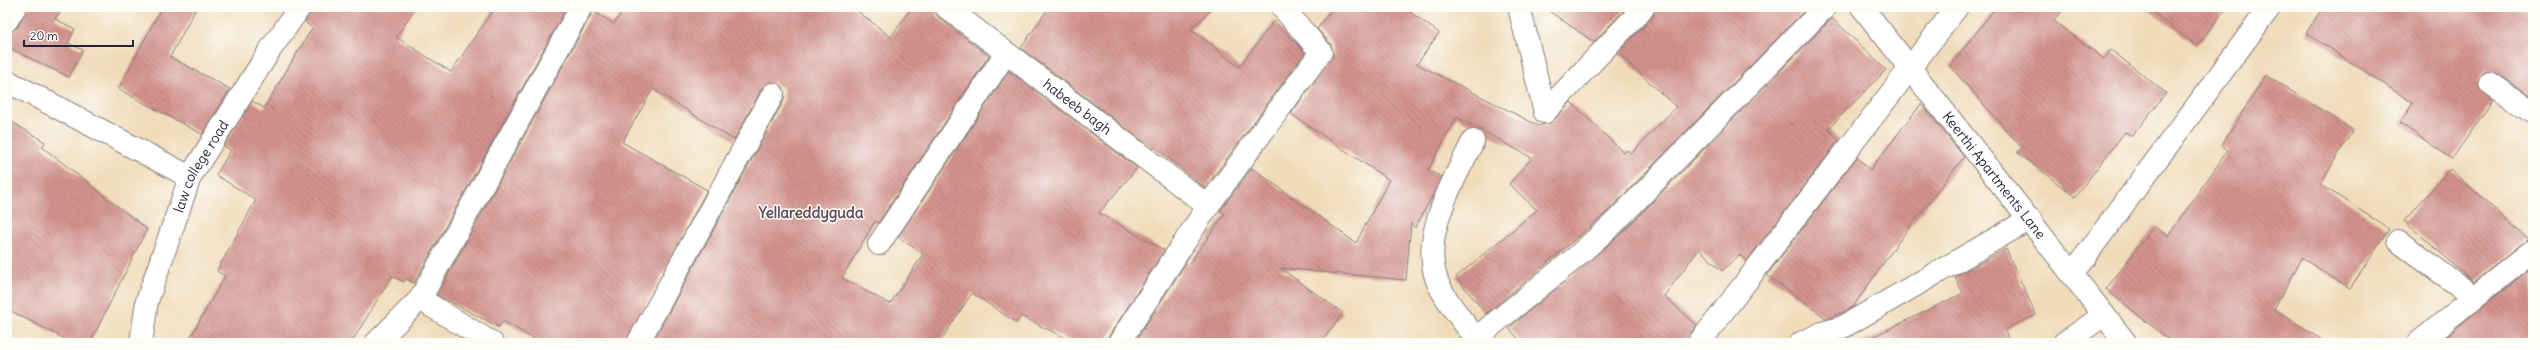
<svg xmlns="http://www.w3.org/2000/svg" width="2540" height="350" font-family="Delius,sans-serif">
<defs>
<pattern id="building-back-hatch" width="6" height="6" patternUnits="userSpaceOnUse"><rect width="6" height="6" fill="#d4938d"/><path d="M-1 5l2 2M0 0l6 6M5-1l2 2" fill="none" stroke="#ac7874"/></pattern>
</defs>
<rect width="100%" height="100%" fill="#fdfcf7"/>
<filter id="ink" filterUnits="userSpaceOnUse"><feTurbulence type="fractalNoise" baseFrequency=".025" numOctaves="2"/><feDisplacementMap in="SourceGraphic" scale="8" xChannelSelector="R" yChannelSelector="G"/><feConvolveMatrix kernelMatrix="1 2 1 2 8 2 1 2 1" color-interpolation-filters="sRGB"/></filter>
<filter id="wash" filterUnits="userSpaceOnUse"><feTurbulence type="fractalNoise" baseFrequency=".012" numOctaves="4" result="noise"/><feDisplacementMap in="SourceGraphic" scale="16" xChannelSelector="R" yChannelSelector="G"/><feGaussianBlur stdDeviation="0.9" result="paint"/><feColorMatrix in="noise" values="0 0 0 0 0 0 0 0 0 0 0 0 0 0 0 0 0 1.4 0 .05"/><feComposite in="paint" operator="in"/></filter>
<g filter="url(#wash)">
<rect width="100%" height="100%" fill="#f0dbb9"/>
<g id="blocks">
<path fill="url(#building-back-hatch)" d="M27 7H63L55 19 75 29 68 43 83 50 69 77 7 47V32L18 27Z
M162 7H197L170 57 230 89 202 134 118 89Z
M312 7H416L396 37 451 72 495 7H567L414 283 406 279 404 282 392 276 351 343H187L225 276 217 271 256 200 216 175 231 150 224 146 252 101 264 108 312 28 305 22Z
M625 7H852L891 37 912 7H934L938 17 989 56 878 223 875 221 842 278 890 304 923 254 898 237 1009 71 1137 168 1099 213 1164 250 1109 336 1107 343H1075L1021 316 1017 323 972 293 939 343H652L784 100 783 87 772 82 762 88 734 140 653 89 622 142 707 190 626 343H541L503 321 499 327 437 295 593 11 614 24Z
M1049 7H1214L1191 29 1239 67 1274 21 1305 53 1205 188 1155 147 1153 149 1021 48Z
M1333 7H1403L1439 33 1417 64 1539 126 1553 121 1571 102 1624 153 1627 150 1631 154 1676 107 1618 53 1653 16 1656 7H1808L1604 215 1486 314 1456 277 1537 210 1509 184 1532 158 1457 117 1428 170 1442 177 1433 195 1415 228 1411 223 1406 280 1280 268 1343 313 1321 343H1134L1186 263 1189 264 1225 214 1220 211 1252 168 1356 243 1389 180 1291 114 1333 55 1331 44 1317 29Z
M1543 7H1627L1594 42Z
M1996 7H2065L2054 21 2104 59 2111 50 2166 93 2132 136 2125 132 2075 197 2017 152 2022 148 1950 66Z
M2146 7H2227L2197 46Z
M2323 7H2533V98L2497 73 2484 72 2478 82 2479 88 2493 100 2452 159 2400 123 2413 103 2306 33Z
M1832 18 1886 70 1828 129 1839 140 1747 261 1739 255 1722 271 1699 249 1664 296 1697 325 1682 343H1522L1509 328 1622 233Z
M2266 75 2353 130 2320 184 2389 229 2350 289 2302 258 2274 309 2327 343H2173L2106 289 2154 226 2168 236 2228 150 2221 146Z
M1921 104 1964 157 1896 245 1853 307 1827 319 1767 275 1857 157 1870 170Z
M7 119 45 142 42 147 147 229 90 343H73L7 309Z
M2450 169 2528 239 2474 282 2404 221Z
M2006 249 2036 315 2004 330 2011 343H1860L1963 293 1955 277Z
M2533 266V343H2438Z"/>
</g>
</g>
<g filter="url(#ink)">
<use href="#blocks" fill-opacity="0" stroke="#897e7a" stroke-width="1"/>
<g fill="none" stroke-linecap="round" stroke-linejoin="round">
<g stroke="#897e7a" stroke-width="24">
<g id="minor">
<path id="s1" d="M946 7 1208 206"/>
<path d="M1519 7 1545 112"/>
<path id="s2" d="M1862 7 2126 343"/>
<path d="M7 20 15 7"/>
<path d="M7 81 190 177"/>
<path d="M2490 83 2533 113"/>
<path d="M1545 112 1644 7"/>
<path d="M1473 141C1453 183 1414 244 1442 291 1452 309 1467 327 1480 343"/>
<path d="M2398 241 2474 297"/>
<path d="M879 244 1006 53"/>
<path d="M2072 274 2270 7"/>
<path d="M420 299 492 343"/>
<path d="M1476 338 1575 258 1613 224 1825 7"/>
<path d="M376 343 420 299 581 7"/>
<path d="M638 343 773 94"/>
<path d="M1119 343 1208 206 1321 52 1282 7"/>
<path d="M1699 343 1957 7"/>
<path d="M1801 343 1822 333 1843 327 2030 219"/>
<path d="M2064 343 2104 315"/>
<path d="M2418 343 2533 250"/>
</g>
</g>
<g stroke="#897e7a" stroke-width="24">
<g id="tertiary">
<path id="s3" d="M141 343 147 301 190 177 270 50 300 7"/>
</g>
</g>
<use href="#minor" stroke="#fff" stroke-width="22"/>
<use href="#tertiary" stroke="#fff" stroke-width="22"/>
</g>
</g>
<g text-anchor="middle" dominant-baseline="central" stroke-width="3" stroke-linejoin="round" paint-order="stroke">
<g font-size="14" fill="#22223b" stroke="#fdfcf7">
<text stroke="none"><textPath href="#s1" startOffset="165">habeeb bagh</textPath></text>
<text stroke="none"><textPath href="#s3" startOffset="188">law college road</textPath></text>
<text stroke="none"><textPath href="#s2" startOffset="214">Keerthi Apartments Lane</textPath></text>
</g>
<g font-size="15" font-weight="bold" fill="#604a58" stroke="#fdfcf7">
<text x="811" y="212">Yellareddyguda</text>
</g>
</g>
<rect width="2540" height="350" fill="none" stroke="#fdfcf7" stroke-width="24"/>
<path d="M24 40v6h109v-6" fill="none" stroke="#22223b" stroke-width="2"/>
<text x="30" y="40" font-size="12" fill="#22223b" stroke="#fdfcf7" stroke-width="3" paint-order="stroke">20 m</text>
</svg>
